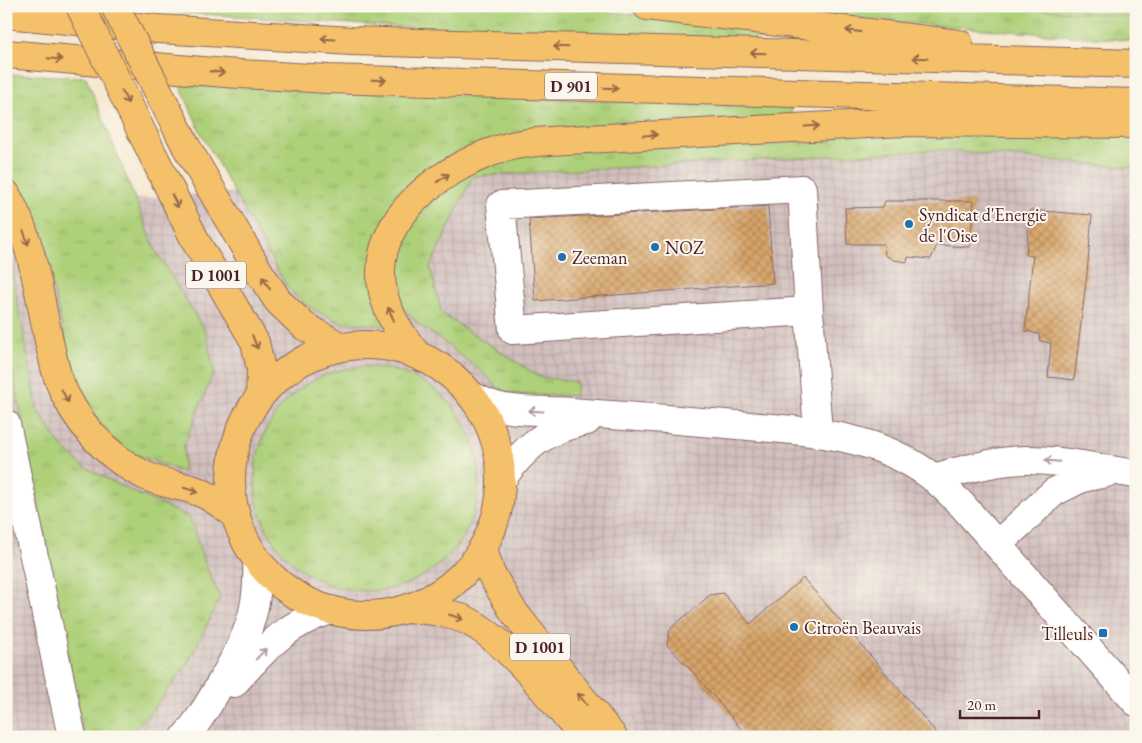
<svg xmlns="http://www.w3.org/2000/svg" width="1142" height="743" font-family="'EB Garamond',serif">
<defs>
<pattern id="industrial-grid" width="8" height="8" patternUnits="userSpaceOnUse" patternTransform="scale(1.25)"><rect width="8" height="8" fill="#d1bfbd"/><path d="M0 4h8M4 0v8" fill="none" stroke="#b5a4a3"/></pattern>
<pattern id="grass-tufts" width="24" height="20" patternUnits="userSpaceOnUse" patternTransform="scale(1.25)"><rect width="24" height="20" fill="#add079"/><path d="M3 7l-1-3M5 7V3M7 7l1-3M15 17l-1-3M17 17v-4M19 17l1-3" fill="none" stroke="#96b269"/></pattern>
<pattern id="park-dots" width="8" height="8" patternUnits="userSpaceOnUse" patternTransform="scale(1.25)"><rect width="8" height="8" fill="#add079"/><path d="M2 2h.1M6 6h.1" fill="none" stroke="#96b269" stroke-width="1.8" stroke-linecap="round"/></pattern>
<pattern id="building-cross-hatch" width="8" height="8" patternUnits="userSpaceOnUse" patternTransform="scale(1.25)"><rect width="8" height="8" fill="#d8a569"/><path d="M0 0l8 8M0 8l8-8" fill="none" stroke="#b18657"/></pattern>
</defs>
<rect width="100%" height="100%" fill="#fbf7ec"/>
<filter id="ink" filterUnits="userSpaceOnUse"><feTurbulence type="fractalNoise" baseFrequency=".02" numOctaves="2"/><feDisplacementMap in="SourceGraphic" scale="10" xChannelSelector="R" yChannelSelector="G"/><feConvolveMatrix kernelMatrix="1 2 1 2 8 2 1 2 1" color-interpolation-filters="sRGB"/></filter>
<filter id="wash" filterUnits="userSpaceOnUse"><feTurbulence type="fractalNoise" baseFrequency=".0096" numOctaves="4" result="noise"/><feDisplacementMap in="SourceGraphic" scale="20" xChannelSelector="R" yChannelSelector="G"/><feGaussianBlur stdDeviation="1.12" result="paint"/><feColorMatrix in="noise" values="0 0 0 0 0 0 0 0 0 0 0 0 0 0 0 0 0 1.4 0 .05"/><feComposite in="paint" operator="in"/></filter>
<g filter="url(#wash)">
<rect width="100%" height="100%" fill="#f5e7cf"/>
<path fill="url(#industrial-grid)" d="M939 150 1136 168V737H6V174L118 200 560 170Z"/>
<path fill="url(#grass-tufts)" stroke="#7c7852" d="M141 6H563L777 31V40L397 27 142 10Z
M742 6H1136V41L843 18Z
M6 74 86 77 156 251 206 333 214 372 184 445 183 472 129 452 102 429 75 380 44 251 29 209 6 174Z
M180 85 792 108 790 116 564 128 392 211 389 326 339 322 307 306 287 287 201 133Z
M845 132H1136V168L939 150 473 176 430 267 442 314 540 377 577 382 575 396 527 395 502 392 482 372 440 339 419 325 403 308 392 286V261L418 209 495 156Z
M6 242 38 411 61 446 83 466 119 485 190 518 203 559 220 598 187 665 147 717 125 737H84L6 338Z
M255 479a112 112 0 1 1 224 0a112 112 0 1 1-224 0Z"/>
<path fill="url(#park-dots)" stroke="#7c7852" d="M997 6H1136V17Z"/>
<g id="blocks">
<path fill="url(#building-cross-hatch)" d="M885 201H974L970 247 937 245 931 259 908 257 907 262 894 260 885 255 884 244H847L845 208 883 207Z
M768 206 773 283 535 301 529 219Z
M1030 210 1092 215 1087 274 1074 380 1048 377 1051 343 1040 341 1039 334 1025 331 1033 256 1026 255Z
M803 578 869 654 940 737H748L694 673 667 645 670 629 710 595 723 593 750 624Z"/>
</g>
</g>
<g filter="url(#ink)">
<use href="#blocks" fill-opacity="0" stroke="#866564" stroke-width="1"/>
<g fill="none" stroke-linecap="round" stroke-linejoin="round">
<g stroke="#866564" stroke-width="30">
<path id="minor" d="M809 311 802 189 501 205 513 330 809 311 818 432
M472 396C480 400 488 404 496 406 521 413 546 410 571 412 627 416 682 420 737 425 806 431 873 433 931 476 942 485 952 495 962 505L1136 702
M6 424 72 737
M933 478C964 470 996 460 1028 460 1064 460 1100 469 1136 474
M501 480C525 447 546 428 587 421
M997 545 1054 492 1082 478 1106 473
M234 683C264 650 286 623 331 610
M185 737C199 721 209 704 219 686 245 642 260 613 257 560"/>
</g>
<g stroke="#866564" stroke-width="30">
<path id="major" d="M647 6 959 44
M6 14 159 29 351 41 1136 64
M6 54 225 73 328 79 1136 103
M186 146 261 275 278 301 304 326 341 347
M154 157 196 242 255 342 261 369 260 397
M6 194C39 251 40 317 58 378 73 419 106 457 146 476 164 485 186 485 204 494 216 500 226 508 236 515
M231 480a135 135 0 1 1 270 0a135 135 0 1 1-270 0Z
M417 355C402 336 388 316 383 292 367 217 448 162 511 146 524 143 536 142 549 141L904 122 1136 124
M483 548 490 572 513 611 613 737
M409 608C429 610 449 612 468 621 508 641 554 702 583 737"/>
</g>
<use href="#minor" stroke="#fff" stroke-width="28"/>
<use href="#major" stroke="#f4c16a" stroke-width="28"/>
<g stroke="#866564" stroke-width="30" stroke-linecap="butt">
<path id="major-bridge" d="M80 6 154 157
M115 6 186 146"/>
</g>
<use href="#major-bridge" stroke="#f4c16a" stroke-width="28"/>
</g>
<defs><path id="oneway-shaft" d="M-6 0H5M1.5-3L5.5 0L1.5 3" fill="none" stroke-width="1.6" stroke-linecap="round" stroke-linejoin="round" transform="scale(1.25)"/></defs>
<g stroke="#966847">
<use href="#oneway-shaft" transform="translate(853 31) rotate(-173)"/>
<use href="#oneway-shaft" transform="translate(328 39) rotate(-177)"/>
<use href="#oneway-shaft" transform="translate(561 47) rotate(-178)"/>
<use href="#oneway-shaft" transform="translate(758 53) rotate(-178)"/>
<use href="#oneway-shaft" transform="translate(920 58) rotate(-178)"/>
<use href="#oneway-shaft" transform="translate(55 59) rotate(5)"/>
<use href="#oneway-shaft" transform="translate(217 72) rotate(5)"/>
<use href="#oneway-shaft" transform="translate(379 80) rotate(2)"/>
<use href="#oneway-shaft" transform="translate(611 88) rotate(2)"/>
<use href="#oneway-shaft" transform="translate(125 97) rotate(64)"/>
<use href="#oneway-shaft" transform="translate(812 126) rotate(-3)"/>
<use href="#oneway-shaft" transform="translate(650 135) rotate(-3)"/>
<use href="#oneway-shaft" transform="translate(443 178) rotate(-33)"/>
<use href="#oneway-shaft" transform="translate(175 201) rotate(64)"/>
<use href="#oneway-shaft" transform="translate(26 238) rotate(71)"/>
<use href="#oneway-shaft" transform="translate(266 283) rotate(-122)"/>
<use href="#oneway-shaft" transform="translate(391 314) rotate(-114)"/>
<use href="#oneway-shaft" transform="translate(255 342) rotate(68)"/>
<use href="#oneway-shaft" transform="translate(65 396) rotate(62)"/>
<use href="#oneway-shaft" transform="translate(191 490) rotate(17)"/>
<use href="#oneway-shaft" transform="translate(456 617) rotate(19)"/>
<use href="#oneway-shaft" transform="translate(582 699) rotate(-129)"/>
</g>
<g stroke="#ae9aa0">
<use href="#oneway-shaft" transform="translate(536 411) rotate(-177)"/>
<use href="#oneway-shaft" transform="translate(1052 461) rotate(-175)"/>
<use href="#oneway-shaft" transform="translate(261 654) rotate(-47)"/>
</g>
</g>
<g fill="#1f6fb2" stroke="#fbf7ec" stroke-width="2">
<circle cx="909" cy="224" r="5"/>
<circle cx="655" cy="247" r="5"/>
<circle cx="562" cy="257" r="5"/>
<circle cx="794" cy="627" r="5"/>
<rect x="1098" y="628" width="10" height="10" rx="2.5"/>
</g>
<g text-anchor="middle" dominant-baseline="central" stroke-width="4" stroke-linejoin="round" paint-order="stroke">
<g fill="#fbf7ec" stroke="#7f6065" stroke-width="1">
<rect x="545" y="72.5" width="52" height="27" rx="4"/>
<rect x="186" y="261.5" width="60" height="27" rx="4"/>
<rect x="510" y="633.5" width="60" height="27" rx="4"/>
</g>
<g font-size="16" font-weight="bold" fill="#4a1f2b">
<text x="571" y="86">D 901</text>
<text x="216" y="275">D 1001</text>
<text x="540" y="647">D 1001</text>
</g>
<g font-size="18" fill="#4a1f2b" stroke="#fbf7ec" text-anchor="start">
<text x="919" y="214">Syndicat d'Energie<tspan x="919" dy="21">de l'Oise</tspan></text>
<text x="665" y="247">NOZ</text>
<text x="572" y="257">Zeeman</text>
<text x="804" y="627">Citroën Beauvais</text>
<text x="1093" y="633" text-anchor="end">Tilleuls</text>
</g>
</g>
<rect width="1142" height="743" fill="none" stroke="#fbf7ec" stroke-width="25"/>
<path d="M960 710v8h79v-8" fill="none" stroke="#4a1f2b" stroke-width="2.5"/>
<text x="967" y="710" font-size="15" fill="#4a1f2b" stroke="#fbf7ec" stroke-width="4" paint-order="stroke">20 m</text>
</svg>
